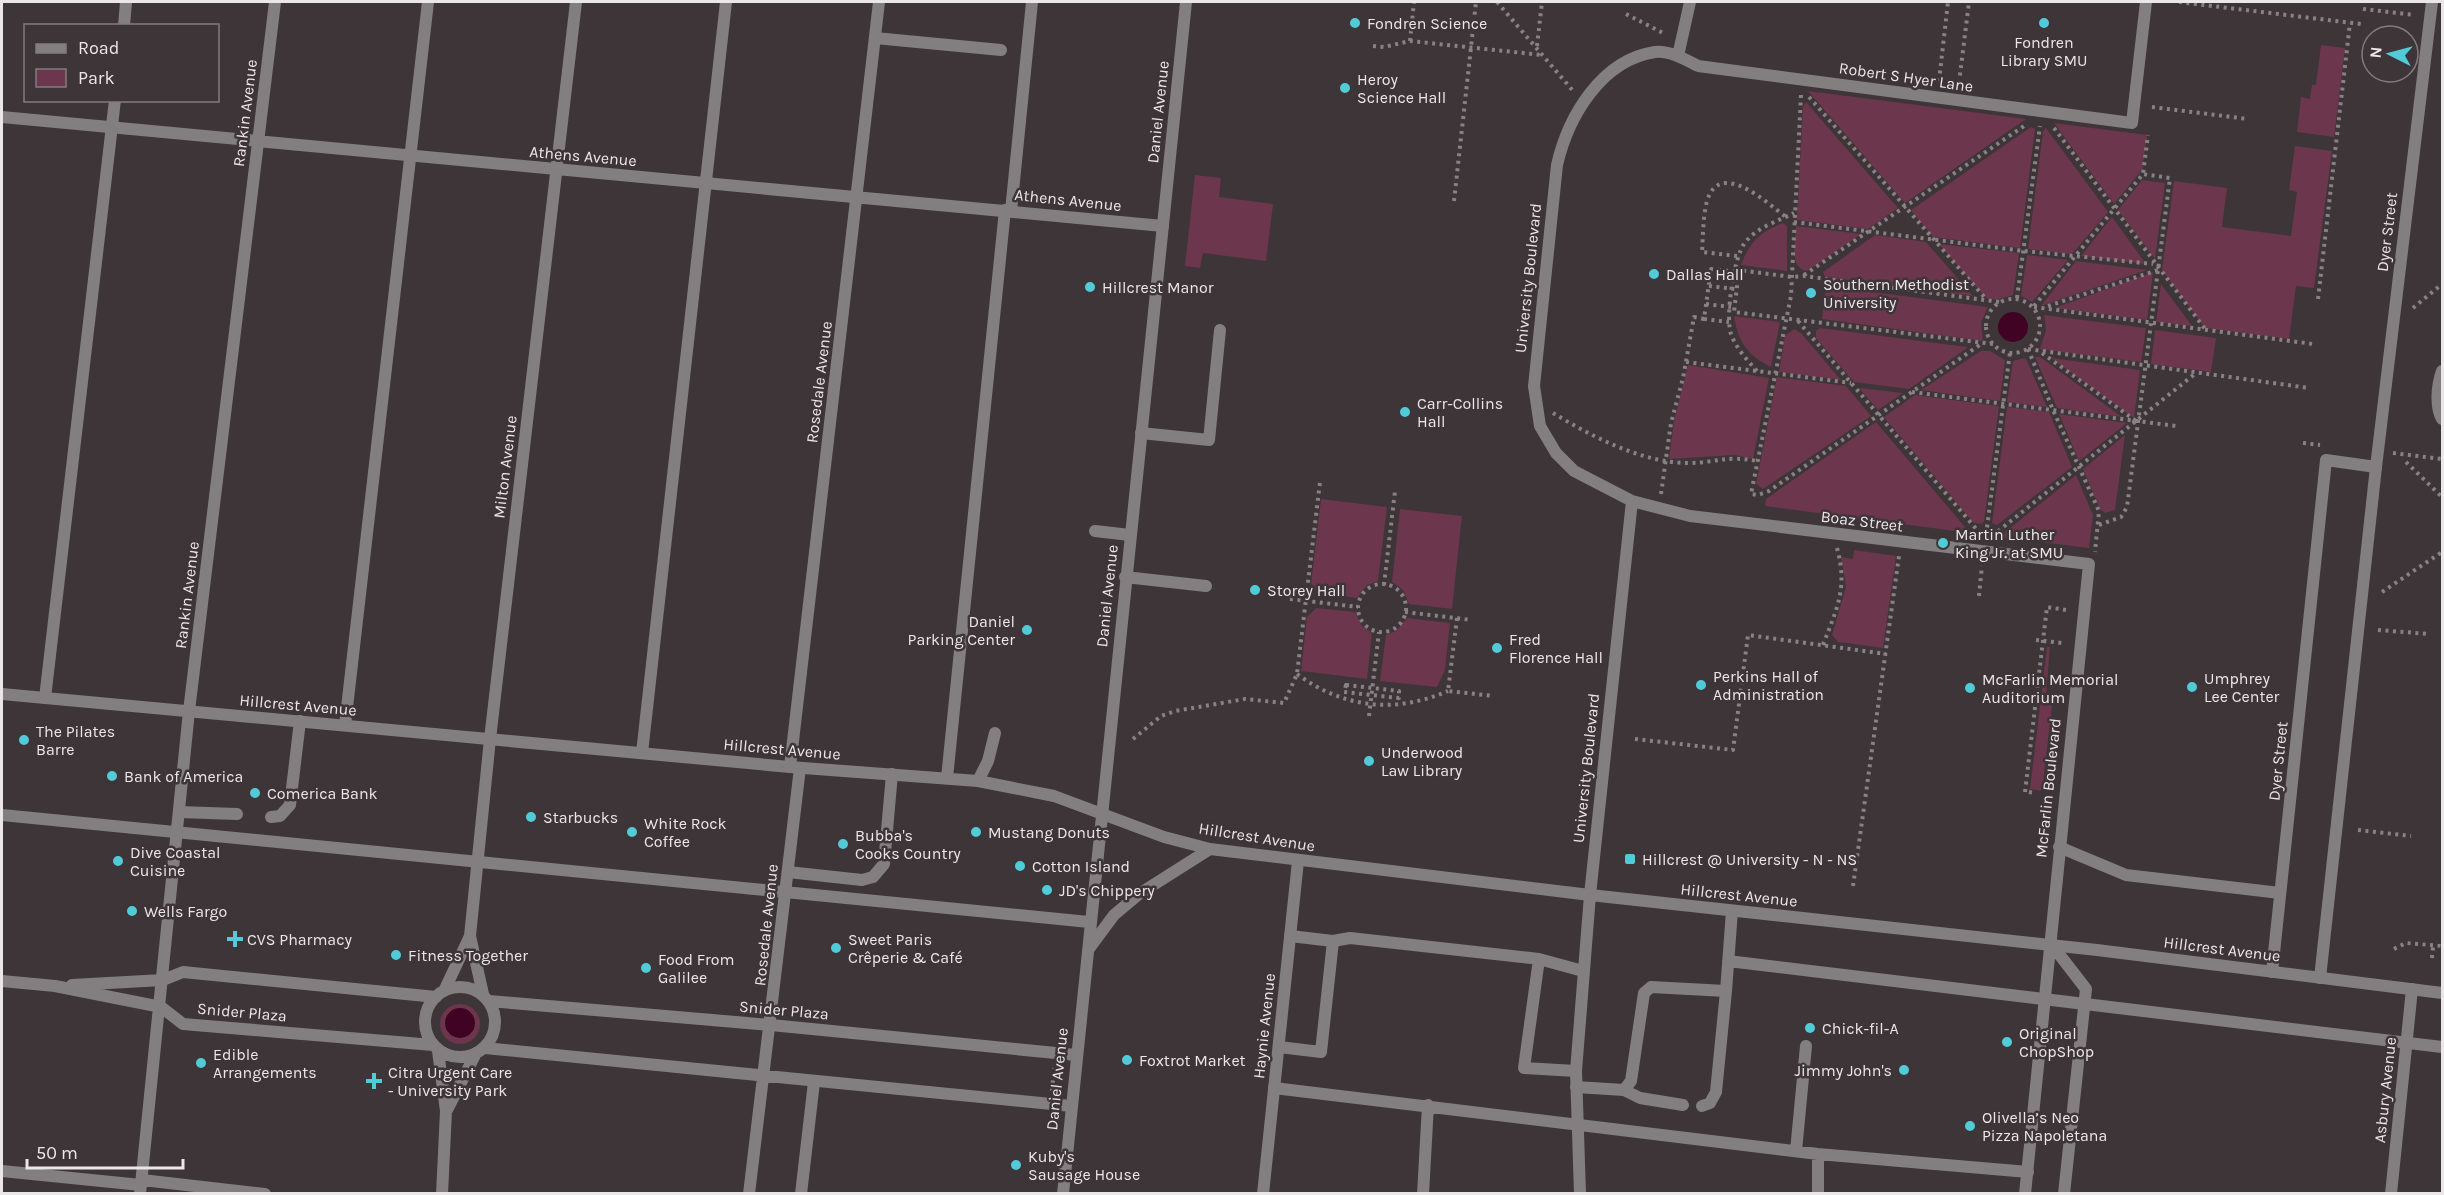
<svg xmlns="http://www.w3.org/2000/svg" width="2444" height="1195" font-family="Karla,sans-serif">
<rect width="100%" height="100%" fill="#3d3538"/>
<path fill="#6c364c" d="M2321 45 2345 48 2334 137 2297 132 2301 97 2310 99 2312 85H2316Z
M1808 91 2026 119 1905 203Z
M1806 102 1898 208 1868 229 1797 220 1803 107Z
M2054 123 2147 135 2142 170 2114 204Z
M2031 127 2035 129 2020 248 1933 237 1911 210Z
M2046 128 2108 212 2072 254 2028 249 2043 131Z
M2295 146 2332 151 2314 288 2296 286 2289 339 2205 328 2162 270 2174 181 2227 188 2222 227 2291 236 2297 192 2289 190Z
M1195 175 1221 178 1219 197 1273 204 1266 261 1203 253 1200 268 1185 266Z
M2142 180 2165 183 2155 259 2118 210Z
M2112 217 2146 264 2081 256Z
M1783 223 1787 226V271L1741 265C1749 242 1761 231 1783 223Z
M1796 226 1861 234 1807 271C1788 268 1796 240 1796 226Z
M1875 235 1926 242 1973 296 1825 277 1823 272Z
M1939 244 2019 253 2013 295 1997 300 1986 298Z
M2027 255 2068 260 2032 302 2021 296Z
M2076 261 2147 270 2041 306Z
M2153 272 2147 320 2055 308Z
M2161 284 2192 326 2156 322Z
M1826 286 1988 307 1981 322 1983 341 1822 319Z
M2044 315 2146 328 2141 362 2040 349 2046 330Z
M1734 316 1780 322 1771 367C1748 356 1738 342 1734 316Z
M1820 328 1967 347V348L1909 389 1854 382 1816 338V331Z
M1794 329 1801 333 1841 380 1779 372 1785 336Z
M2155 330 2216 338 2211 372 2151 364Z
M1981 351H1990L2005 360 2000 401 1921 390Z
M2035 357H2040L2122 417 2057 408Z
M2025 358 2027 361 2047 407 2007 402 2013 361Z
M2051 358 2140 370 2134 418Z
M1688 365 1769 378 1753 459 1735 455 1669 459 1674 421Z
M1777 377 1846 386 1871 416 1763 489 1756 484Z
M1859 388 1903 393 1878 410Z
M1915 395 1999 406 1984 522 1980 524 1973 522 1884 417Z
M2007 407 2049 412 2072 467 1997 525 1992 523Z
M2059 414 2127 423 2079 461Z
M1876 422 1970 533 1765 506 1766 499Z
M2125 435 2115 510 2105 513 2100 509 2083 469Z
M2076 475 2093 515 2089 548 1999 537Z
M1321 499 1387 507 1378 581 1367 585 1357 598 1318 593 1311 584Z
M1400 509 1462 516 1452 609 1409 604 1403 590 1392 582Z
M1854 550 1896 556 1883 648 1838 642 1832 635 1846 587 1841 557 1853 559Z
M1316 608 1355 612 1361 625 1372 633 1367 679 1301 671 1307 617Z
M1407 618 1450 623 1445 670 1437 687 1380 681 1386 635 1396 631Z
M2047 647H2050L2046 694 2052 707 2042 791 2030 789Z
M440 1024a20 20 0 1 1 40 0a20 20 0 1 1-40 0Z"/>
<path fill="#410324" d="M1998 327a15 15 0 1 1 30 0a15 15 0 1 1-30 0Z
M445 1023a15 15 0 1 1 30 0a15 15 0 1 1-30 0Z"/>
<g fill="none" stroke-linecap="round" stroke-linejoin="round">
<path stroke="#888284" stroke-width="4" stroke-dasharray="3 4.5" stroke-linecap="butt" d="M1497 2 1574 92
M2179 2 2361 24
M2363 9 2415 15
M1626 14 1665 34
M1410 41 1414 2
M1373 46 1384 47 1410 41 1542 55
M1537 46 1542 2
M1939 81 1948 2
M1959 83 1969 2
M1801 95 1791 296 1751 494 1758 495 1769 491 1981 344
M1809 97 1986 299
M2152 107 2248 119
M2054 128 2205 329
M1454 201 1476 2
M1794 222 2024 251 2153 264
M1737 256 1702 252C1703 236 1703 216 1707 201 1720 158 1768 204 1786 217
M1804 275 2024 126
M1709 286 1735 289
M2017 298 2040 126
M1986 326a27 27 0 1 1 54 0a27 27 0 1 1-54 0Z
M2318 299 2350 23
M1706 304 1731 307
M2034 306 2143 174 2148 135
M2048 306 2158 270
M2034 307 2313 344
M2413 308 2442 284
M1704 319 1729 322
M1798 321 1978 531 1984 534
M1993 344 1734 312 1739 270 1792 277 1804 276 2000 302
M2028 349 2309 388
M2028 349 2053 410 2099 511 2095 552
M2042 353 2136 421
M1686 362 1851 383
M1757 371C1747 360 1736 348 1731 334 1725 317 1734 258 1744 244 1755 228 1778 221 1794 213
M1912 392 2176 426
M1553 413C1591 436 1642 463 1688 463 1715 463 1726 455 1757 461
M2303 443 2320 445
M2393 453 2442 459
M2406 462 2442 497
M1661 494 1671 423 1683 378 1694 317 1704 319 1711 269 1739 272
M2099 525 2121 517 2127 507 2170 178 2143 174
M1986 535 2010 352
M1992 536 2196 373
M1358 608a24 24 0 1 1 48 0a24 24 0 1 1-48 0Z
M1384 585 1395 491
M2382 592 2442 552
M1979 596 1982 566
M1290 599 1358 607
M1405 612 1472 620
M1457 618 1448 691 1494 696
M2378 630 2429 634
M2036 640 2062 643
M1823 645C1837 608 1848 588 1837 548
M1297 674C1343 708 1395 714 1448 691
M1346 685 1399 691V698L1344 692Z
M1369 716 1379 632
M1133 739 1161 716 1175 711 1245 699 1284 703 1297 674 1320 482
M1635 739 1733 750 1748 635 1886 654
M2025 792 2047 607 2066 610
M2029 792 2035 793
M2358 830 2411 836
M1853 886 1899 556
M2394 949 2406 943 2442 946
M2432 958 2433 947
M1052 1091 1054 1068"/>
<path stroke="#837e80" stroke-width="12" d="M124 26 126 2
M875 38 1001 50
M1011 211 1032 2
M1141 433 1209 440 1220 330
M1095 531 1130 535
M1125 577 1206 586
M45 698 115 100
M345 725 428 2
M642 753 726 2
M947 778 1005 210
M978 781 988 761 995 733
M179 812 237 814
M2 815 1089 922
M271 817 280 816 290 805 300 721
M2059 847 2126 875 2280 893
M788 872 862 880 873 877 884 864 892 774
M1290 936 1333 941 1350 938 1539 959
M1728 961 2442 1047
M1279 1047 1321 1052 1333 941
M1576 1071 1524 1068 1539 959 1583 971
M1576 1087 1624 1090 1631 1081 1644 993 1651 987 1726 991 1732 911
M1274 1088 1818 1154 2028 1172
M1624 1090 1640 1098 1683 1105
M1702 1106 1710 1103 1716 1092 1726 991
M1796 1151 1806 1046
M1818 1154V1194
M2 1171 141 1185
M142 1180 265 1194
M801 1194 814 1082
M1423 1194 1428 1105"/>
<path stroke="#837e80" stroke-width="12" d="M2376 467 2432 2"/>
<path stroke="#837e80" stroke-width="12" d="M1678 56 1690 2
M2 117 1163 226
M2442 371C2437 385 2435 407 2442 419
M790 767 879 2
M1590 895 1632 501
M2052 945 2086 989 2064 1194
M2272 972 2326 460 2376 467 2320 978
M2 981 55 986 161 1007 183 1024 433 1045
M72 985 163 980 183 972 436 997
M425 1022a35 35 0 1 1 70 0a35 35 0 1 1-70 0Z
M444 991 470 936
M483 994 470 936 490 739 576 2
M489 1001 771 1025 1076 1055
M485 1048 1071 1106
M438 1051 446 1111 442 1194
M447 1110 475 1055
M140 1194 189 711 275 2
M749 1194 800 768
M1263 1194 1298 861
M2025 1194 2089 564 1690 516 1632 501 1574 471 1556 453 1540 426 1534 386 1557 165C1568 117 1601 60 1655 52 1669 50 1686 60 1698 66L2132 123 2146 2
M2391 1194 2412 989"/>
<path stroke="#837e80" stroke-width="12" d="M2 694 790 767 978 781 1054 796 1164 837 1210 849 1590 895 2097 950 2442 993
M1088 950 1114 915 1139 894 1210 849
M1063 1194 1186 2
M1580 1194 1576 1071 1590 895"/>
</g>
<g fill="#52cbd8" stroke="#3d3538" stroke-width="2">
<circle cx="1355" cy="23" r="6"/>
<circle cx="2044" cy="23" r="6"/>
<circle cx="1345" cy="88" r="6"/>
<circle cx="1654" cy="274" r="6"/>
<circle cx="1090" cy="287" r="6"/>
<circle cx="1811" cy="293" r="6"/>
<circle cx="1405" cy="412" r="6"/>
<circle cx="1943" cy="543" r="6"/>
<circle cx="1255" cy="590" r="6"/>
<circle cx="1027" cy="630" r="6"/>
<circle cx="1497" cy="648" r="6"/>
<circle cx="1701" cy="685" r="6"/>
<circle cx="2192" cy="687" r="6"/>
<circle cx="1970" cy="688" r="6"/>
<circle cx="24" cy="740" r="6"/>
<circle cx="1369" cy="761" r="6"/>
<circle cx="112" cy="776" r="6"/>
<circle cx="255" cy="793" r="6"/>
<circle cx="531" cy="817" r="6"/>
<circle cx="632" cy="832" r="6"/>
<circle cx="976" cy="832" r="6"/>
<circle cx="843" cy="844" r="6"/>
<rect x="1624" y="853" width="12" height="12" rx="3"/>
<circle cx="118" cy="861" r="6"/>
<circle cx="1020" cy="866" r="6"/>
<circle cx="1047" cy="890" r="6"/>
<circle cx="132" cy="911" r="6"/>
<path d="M232 930h6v6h6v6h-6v6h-6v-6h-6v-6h6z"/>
<circle cx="836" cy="948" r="6"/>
<circle cx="396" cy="955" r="6"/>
<circle cx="646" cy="968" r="6"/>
<circle cx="1810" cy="1028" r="6"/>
<circle cx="2007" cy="1042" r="6"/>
<circle cx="1127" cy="1060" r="6"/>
<circle cx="201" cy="1063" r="6"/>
<circle cx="1904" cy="1070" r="6"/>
<path d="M371 1072h6v6h6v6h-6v6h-6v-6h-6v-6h6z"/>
<circle cx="1970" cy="1126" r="6"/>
<circle cx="1016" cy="1165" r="6"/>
</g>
<g text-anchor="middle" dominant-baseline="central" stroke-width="5" stroke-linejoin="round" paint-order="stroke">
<g font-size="16" fill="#ebe6e7" stroke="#3d3538" text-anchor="start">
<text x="1367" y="23">Fondren Science</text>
<text x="2044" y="42" text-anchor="middle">Fondren<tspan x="2044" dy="18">Library SMU</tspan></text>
<text x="1357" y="79">Heroy<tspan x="1357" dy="18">Science Hall</tspan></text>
<text x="1666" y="274">Dallas Hall</text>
<text x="1823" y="284">Southern Methodist<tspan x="1823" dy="18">University</tspan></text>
<text x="1102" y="287">Hillcrest Manor</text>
<text x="1417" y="403">Carr-Collins<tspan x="1417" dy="18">Hall</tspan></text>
<text x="1955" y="534">Martin Luther<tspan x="1955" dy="18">King Jr. at SMU</tspan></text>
<text x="1267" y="590">Storey Hall</text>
<text x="1015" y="621" text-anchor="end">Daniel<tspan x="1015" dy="18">Parking Center</tspan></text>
<text x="1509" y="639">Fred<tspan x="1509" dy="18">Florence Hall</tspan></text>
<text x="1713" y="676">Perkins Hall of<tspan x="1713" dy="18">Administration</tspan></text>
<text x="2204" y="678">Umphrey<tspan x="2204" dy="18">Lee Center</tspan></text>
<text x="1982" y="679">McFarlin Memorial<tspan x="1982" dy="18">Auditorium</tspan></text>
<text x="36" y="731">The Pilates<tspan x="36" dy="18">Barre</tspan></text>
<text x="1381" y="752">Underwood<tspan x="1381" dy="18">Law Library</tspan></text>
<text x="124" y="776">Bank of America</text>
<text x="267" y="793">Comerica Bank</text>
<text x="543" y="817">Starbucks</text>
<text x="644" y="823">White Rock<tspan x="644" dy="18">Coffee</tspan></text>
<text x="988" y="832">Mustang Donuts</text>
<text x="855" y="835">Bubba's<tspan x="855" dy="18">Cooks Country</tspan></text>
<text x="130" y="852">Dive Coastal<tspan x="130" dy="18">Cuisine</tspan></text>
<text x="1642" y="859">Hillcrest @ University - N - NS</text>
<text x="1032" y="866">Cotton Island</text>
<text x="1059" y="890">JD's Chippery</text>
<text x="144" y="911">Wells Fargo</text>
<text x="247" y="939">CVS Pharmacy</text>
<text x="848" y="939">Sweet Paris<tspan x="848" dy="18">Crêperie &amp; Café</tspan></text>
<text x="408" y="955">Fitness Together</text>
<text x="658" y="959">Food From<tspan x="658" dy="18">Galilee</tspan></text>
<text x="1822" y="1028">Chick-fil-A</text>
<text x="2019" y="1033">Original<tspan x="2019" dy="18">ChopShop</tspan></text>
<text x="213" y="1054">Edible<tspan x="213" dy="18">Arrangements</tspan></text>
<text x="1139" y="1060">Foxtrot Market</text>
<text x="1892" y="1070" text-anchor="end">Jimmy John's</text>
<text x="388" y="1072">Citra Urgent Care<tspan x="388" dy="18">- University Park</tspan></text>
<text x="1982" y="1117">Olivella’s Neo<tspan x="1982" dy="18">Pizza Napoletana</tspan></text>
<text x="1028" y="1156">Kuby's<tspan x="1028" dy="18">Sausage House</tspan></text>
</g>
<g font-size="16" fill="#ebe6e7" stroke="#3d3538">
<text transform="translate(1906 77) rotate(8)">Robert S Hyer Lane</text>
<text transform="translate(1158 112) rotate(-84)">Daniel Avenue</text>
<text transform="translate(245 113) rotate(-83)">Rankin Avenue</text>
<text transform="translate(583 156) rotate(5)">Athens Avenue</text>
<text transform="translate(1068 200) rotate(6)">Athens Avenue</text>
<text transform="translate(2387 232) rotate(-83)">Dyer Street</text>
<text transform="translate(1528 278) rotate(-84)">University Boulevard</text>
<text transform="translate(819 382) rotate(-83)">Rosedale Avenue</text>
<text transform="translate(505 467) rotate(-83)">Milton Avenue</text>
<text transform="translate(1862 521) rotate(7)">Boaz Street</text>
<text transform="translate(187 595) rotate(-83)">Rankin Avenue</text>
<text transform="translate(1107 596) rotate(-84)">Daniel Avenue</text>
<text transform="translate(298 705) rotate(5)">Hillcrest Avenue</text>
<text transform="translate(782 749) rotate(5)">Hillcrest Avenue</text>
<text transform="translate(2278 761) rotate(-84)">Dyer Street</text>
<text transform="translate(1586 768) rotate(-84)">University Boulevard</text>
<text transform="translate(2048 788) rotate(-84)">McFarlin Boulevard</text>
<text transform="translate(1257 837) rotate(9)">Hillcrest Avenue</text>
<text transform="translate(1739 895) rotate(6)">Hillcrest Avenue</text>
<text transform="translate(766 925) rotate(-84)">Rosedale Avenue</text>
<text transform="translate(2222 949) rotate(7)">Hillcrest Avenue</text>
<text transform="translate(784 1010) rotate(5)">Snider Plaza</text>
<text transform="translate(242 1012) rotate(5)">Snider Plaza</text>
<text transform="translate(1264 1026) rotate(-84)">Haynie Avenue</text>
<text transform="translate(1057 1079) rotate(-84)">Daniel Avenue</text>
<text transform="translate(2385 1090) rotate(-84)">Asbury Avenue</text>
</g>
</g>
<rect width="2444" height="1195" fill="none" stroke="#ebe6e7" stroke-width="6"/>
<rect x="24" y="24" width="195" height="78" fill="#3d3538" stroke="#837c7e" stroke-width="1.5"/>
<rect x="36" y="44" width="30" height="9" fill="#837e80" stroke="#837c7e" stroke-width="1.5"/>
<text x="78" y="54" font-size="18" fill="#ebe6e7">Road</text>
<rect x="36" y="69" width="30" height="18" fill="#6c364c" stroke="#837c7e" stroke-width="1.5"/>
<text x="78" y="84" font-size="18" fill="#ebe6e7">Park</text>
<g transform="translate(2390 54) rotate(276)"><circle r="28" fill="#3d3538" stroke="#837c7e" stroke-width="1.5"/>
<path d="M0-4.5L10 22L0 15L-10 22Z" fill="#52cbd8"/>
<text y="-9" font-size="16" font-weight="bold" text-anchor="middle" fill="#ebe6e7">N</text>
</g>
<path d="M27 1159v9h156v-9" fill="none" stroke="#ebe6e7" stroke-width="3"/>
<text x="36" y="1159" font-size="18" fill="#ebe6e7" stroke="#3d3538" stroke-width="4.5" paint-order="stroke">50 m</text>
</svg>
